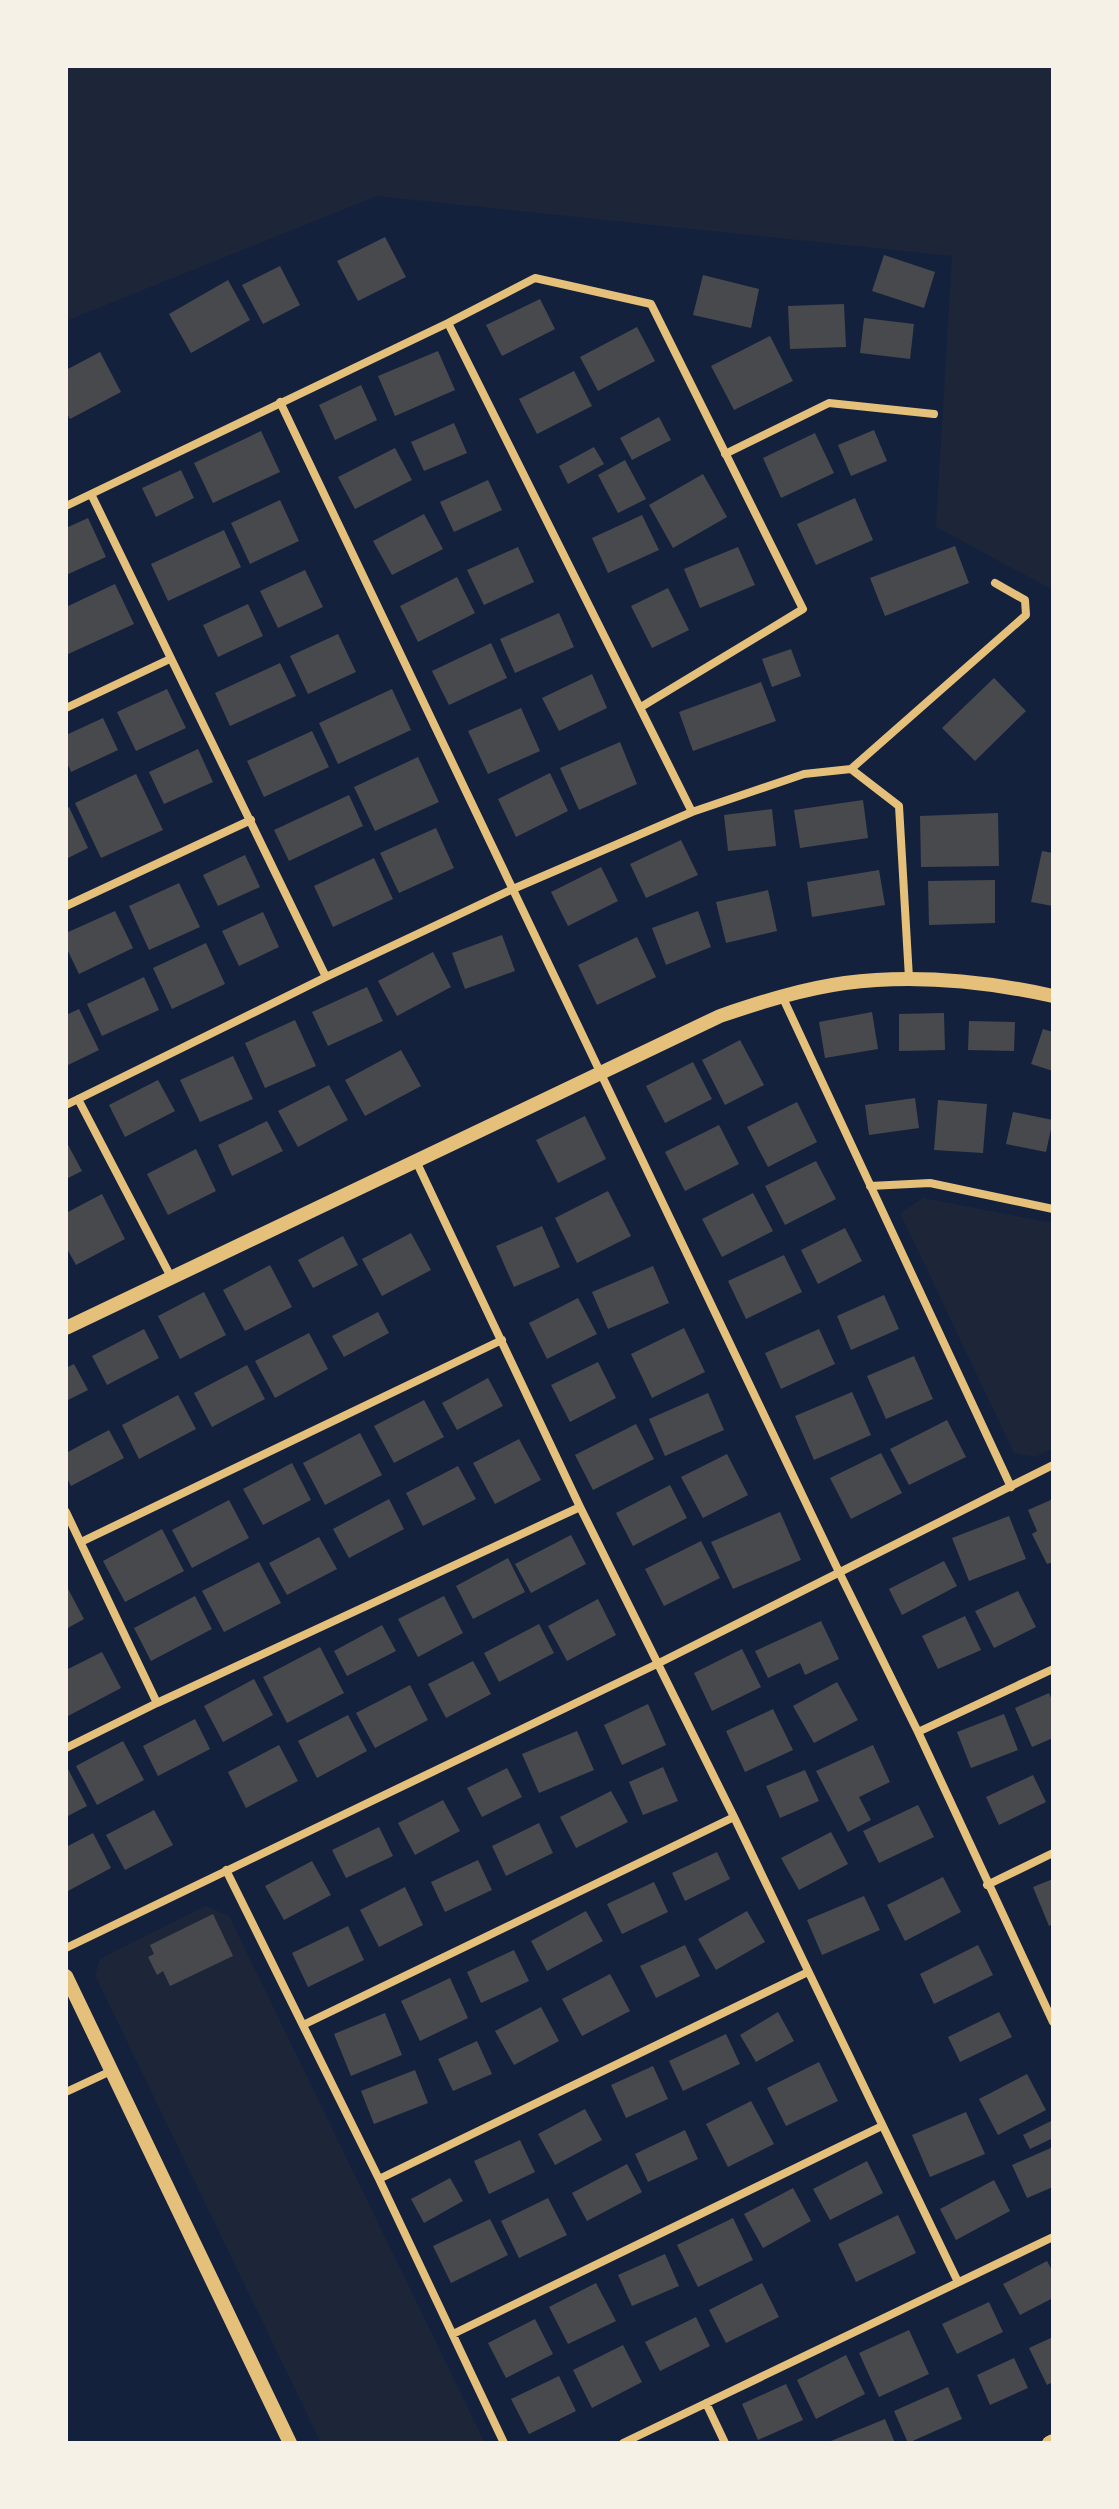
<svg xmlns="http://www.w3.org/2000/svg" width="1119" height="2509" font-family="Lato,sans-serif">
<rect width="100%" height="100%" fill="#14213d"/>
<path fill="#1d2539" d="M66 66H1053V590L936 527 952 256 377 196 66 321Z
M923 1198 1053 1223V1448L1035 1457 1014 1453 900 1213Z
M206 1906 229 1916 485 2443H321L95 1975 100 1959Z"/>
<path fill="#48494c" d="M385 237 406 277 358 301 337 261Z
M884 255 935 272 924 308 872 291Z
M280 266 300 305 263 324 242 285Z
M703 275 759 289 751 328 693 315Z
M228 280 250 320 191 353 169 314Z
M540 299 555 329 502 356 486 325Z
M844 304 846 347 790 349 788 306Z
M864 318 914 324 910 359 860 353Z
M637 327 655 361 598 391 580 357Z
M770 336 793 381 734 410 711 366Z
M438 351 455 390 395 416 378 376Z
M100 352 121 392 70 419 66 412V370Z
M574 371 592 406 537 434 519 399Z
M361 385 377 420 335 440 319 405Z
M659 417 671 440 632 460 620 438Z
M454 423 467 453 424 471 411 442Z
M874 430 887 461 851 476 838 445Z
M261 431 280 472 213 503 194 463Z
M815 433 834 473 781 498 763 458Z
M594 447 604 464 568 484 559 466Z
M395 448 412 480 355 509 338 477Z
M625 460 646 499 618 513 598 475Z
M181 470 194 498 156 517 142 488Z
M703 474 727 517 673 548 649 505Z
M488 480 502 510 454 532 440 502Z
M855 498 873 540 816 565 797 524Z
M280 500 299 541 250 564 231 523Z
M424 514 443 549 392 575 373 541Z
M642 515 659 550 608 573 592 538Z
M88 518 106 557 66 575V528Z
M224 530 241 567 168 601 151 564Z
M955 546 969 583 885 616 870 578Z
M518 547 534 582 484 605 467 570Z
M738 547 755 585 700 608 684 569Z
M305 570 323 607 278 628 260 591Z
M457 577 475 613 418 642 400 606Z
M115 584 134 624 66 655V607Z
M668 588 689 630 652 648 631 606Z
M248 604 263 636 218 657 203 625Z
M559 613 574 647 515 673 500 639Z
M338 634 356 672 308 694 290 656Z
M491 643 507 678 449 705 432 671Z
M791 649 801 676 772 687 762 659Z
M280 663 296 696 230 726 215 693Z
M592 674 607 708 559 731 542 698Z
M994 678 1026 711 975 761 942 728Z
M761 682 776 721 693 751 679 712Z
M167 689 186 728 136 751 117 712Z
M392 689 411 730 338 764 319 723Z
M521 708 540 751 488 774 468 731Z
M103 718 118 750 71 772 66 760V735Z
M312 731 329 767 264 797 247 761Z
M620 742 637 784 579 810 560 768Z
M198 749 213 782 164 804 149 772Z
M418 757 439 802 375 831 354 787Z
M550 773 568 811 516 837 498 799Z
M136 774 163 830 101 858 75 803Z
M349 795 363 826 289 861 274 830Z
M863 800 868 838 800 848 794 810Z
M69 807 88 848 66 859V809Z
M772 809 776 846 728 851 724 815Z
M998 813 999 866 921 867 920 816Z
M436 828 454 868 399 893 380 853Z
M681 840 698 875 646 898 630 864Z
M1042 851 1053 853V906L1031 902Z
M245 855 260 887 218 906 203 875Z
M374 858 393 899 333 927 314 886Z
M601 867 618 901 568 926 551 892Z
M879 870 885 905 812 917 807 882Z
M995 880V923L929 925 928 881Z
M179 883 200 927 149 950 129 906Z
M768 890 777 931 726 943 716 902Z
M115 911 133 948 79 974 66 947V933Z
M698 911 711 947 666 965 652 928Z
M263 912 279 947 239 966 222 931Z
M502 935 515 971 465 989 452 953Z
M637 937 656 977 597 1005 578 965Z
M206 943 225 984 172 1009 153 968Z
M433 952 451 987 397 1016 378 981Z
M144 977 159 1010 102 1036 87 1004Z
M367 987 383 1021 328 1046 312 1012Z
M79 1009 99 1050 66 1066V1015Z
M872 1012 878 1049 825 1058 819 1022Z
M944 1013 945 1050 899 1051V1014Z
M295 1020 316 1066 265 1088 245 1043Z
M969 1021 1015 1022 1014 1051 968 1050Z
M1043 1029 1053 1032V1071L1031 1064Z
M740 1040 764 1085 725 1105 702 1060Z
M401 1050 421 1086 365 1116 345 1080Z
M233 1056 253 1099 200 1122 180 1080Z
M693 1062 712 1099 665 1123 646 1086Z
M158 1080 175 1111 125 1137 109 1105Z
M329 1085 348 1120 298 1147 278 1111Z
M915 1098 919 1128 869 1135 865 1105Z
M938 1100 987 1104 983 1153 934 1150Z
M797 1102 817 1142 768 1167 747 1127Z
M1013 1112 1053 1120 1046 1152 1006 1144Z
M585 1116 606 1159 558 1183 536 1140Z
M267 1121 283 1151 232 1176 218 1145Z
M719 1125 739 1164 685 1191 665 1152Z
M66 1141 82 1171 66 1179Z
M196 1149 216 1191 168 1215 147 1174Z
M816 1161 836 1199 785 1225 765 1186Z
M608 1191 631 1236 577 1263 555 1218Z
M753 1193 773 1231 722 1257 702 1219Z
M102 1194 125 1239 76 1265 66 1247V1213Z
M542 1226 560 1267 514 1287 496 1246Z
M845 1228 862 1261 818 1284 801 1250Z
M411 1233 431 1270 382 1296 362 1259Z
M343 1236 358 1265 313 1288 298 1260Z
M784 1255 802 1292 746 1319 728 1281Z
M270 1265 292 1307 245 1331 223 1290Z
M653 1266 669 1303 608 1329 592 1292Z
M204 1292 226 1335 180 1359 158 1316Z
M884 1295 899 1329 851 1350 837 1316Z
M578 1298 597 1334 547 1359 529 1323Z
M378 1312 389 1333 344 1357 332 1336Z
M684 1328 705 1372 652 1398 631 1354Z
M144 1329 159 1358 107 1385 92 1356Z
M819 1329 835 1364 781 1389 765 1353Z
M309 1333 328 1369 275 1398 255 1361Z
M914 1356 933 1399 886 1419 867 1376Z
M598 1362 616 1398 570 1422 551 1385Z
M74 1364 88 1390 66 1401V1368Z
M247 1365 265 1399 212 1427 194 1393Z
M488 1378 503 1406 457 1430 442 1403Z
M852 1392 871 1435 814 1460 795 1416Z
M708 1393 724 1430 665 1456 649 1419Z
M178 1395 196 1429 139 1459 122 1425Z
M424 1400 444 1437 394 1463 374 1426Z
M947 1420 966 1457 909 1485 890 1449Z
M636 1424 654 1459 593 1490 575 1455Z
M109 1430 124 1458 71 1486 66 1476V1453Z
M360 1433 382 1475 325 1505 303 1463Z
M519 1439 541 1480 495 1504 473 1463Z
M881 1453 902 1493 851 1519 830 1478Z
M727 1454 748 1495 703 1518 681 1477Z
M292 1463 311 1500 263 1525 243 1489Z
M458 1466 476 1499 423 1526 406 1493Z
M670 1485 687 1518 633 1546 616 1513Z
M389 1499 404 1529 349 1558 333 1529Z
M1053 1499V1562L1047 1564 1032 1534 1037 1531 1028 1510Z
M229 1500 249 1538 192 1568 172 1530Z
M780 1512 801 1560 733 1589 711 1542Z
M1009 1516 1026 1559 969 1581 952 1538Z
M162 1529 184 1571 125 1602 103 1561Z
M571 1535 586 1564 531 1593 515 1564Z
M319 1537 337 1569 287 1595 269 1563Z
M701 1541 720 1578 664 1606 645 1569Z
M508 1558 525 1592 473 1619 456 1586Z
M944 1561 957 1586 902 1615 889 1589Z
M259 1562 281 1603 224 1632 202 1591Z
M66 1585 84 1619 66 1629Z
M1018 1591 1036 1627 994 1648 975 1611Z
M195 1596 212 1629 151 1661 134 1628Z
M444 1596 463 1633 418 1657 398 1619Z
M598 1599 616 1635 567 1661 548 1626Z
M965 1616 981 1650 938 1669 922 1636Z
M821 1621 839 1659 805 1675 800 1663 768 1678 755 1651Z
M539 1624 554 1653 499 1682 484 1653Z
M382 1625 396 1651 347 1676 334 1651Z
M320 1647 344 1693 287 1723 263 1677Z
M742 1649 761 1687 712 1711 694 1673Z
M102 1652 121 1688 68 1716 66 1670Z
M473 1661 491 1694 446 1718 428 1684Z
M254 1679 273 1715 223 1742 204 1706Z
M837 1682 858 1720 814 1743 793 1706Z
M410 1685 428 1720 375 1748 356 1713Z
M1049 1693 1053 1702V1738L1032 1747 1015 1708Z
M648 1704 666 1745 622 1765 604 1725Z
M773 1709 793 1750 745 1772 726 1731Z
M1004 1714 1018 1750 971 1768 957 1732Z
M348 1715 367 1751 317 1778 298 1741Z
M195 1719 210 1749 158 1776 143 1746Z
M577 1731 594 1770 539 1793 522 1754Z
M123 1741 144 1780 97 1805 76 1766Z
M279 1745 298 1781 246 1808 228 1772Z
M873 1745 890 1782 859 1797 871 1820 848 1832 816 1771Z
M66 1765 87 1806 66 1817Z
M663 1767 678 1801 643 1815 629 1782Z
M507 1768 522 1797 482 1817 467 1788Z
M805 1770 819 1801 780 1818 766 1786Z
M1033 1775 1046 1802 999 1825 986 1797Z
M611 1791 628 1822 576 1848 560 1817Z
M443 1800 460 1831 415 1855 398 1823Z
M918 1805 934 1837 879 1863 863 1831Z
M154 1810 173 1845 125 1870 106 1835Z
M539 1823 553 1853 506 1876 492 1846Z
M379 1827 393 1856 346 1878 332 1850Z
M831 1832 848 1864 799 1890 781 1858Z
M93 1833 111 1868 66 1892V1847Z
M717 1852 730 1879 685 1901 672 1873Z
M478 1860 492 1890 445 1912 431 1882Z
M312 1861 331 1895 284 1920 265 1886Z
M943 1877 961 1912 905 1941 887 1905Z
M1053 1879V1924L1049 1926 1033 1887Z
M654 1882 668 1912 622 1934 607 1904Z
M405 1887 423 1925 379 1947 360 1910Z
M864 1896 880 1930 822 1955 807 1920Z
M586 1911 603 1941 547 1971 531 1941Z
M747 1911 765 1942 716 1970 698 1939Z
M213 1914 233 1956 170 1986 163 1971 157 1975 148 1957 154 1954 150 1945Z
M348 1926 364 1960 308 1987 292 1953Z
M685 1945 700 1976 656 1998 640 1966Z
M978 1945 993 1975 934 2004 920 1974Z
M514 1950 529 1981 481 2003 467 1972Z
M610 1974 630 2011 582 2036 562 1999Z
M450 1978 468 2018 420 2041 401 2001Z
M541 2007 559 2041 514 2065 495 2031Z
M778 2012 794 2041 756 2062 740 2035Z
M999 2012 1012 2037 960 2062 948 2037Z
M385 2013 402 2055 351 2076 334 2034Z
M726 2034 740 2064 683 2091 669 2061Z
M477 2041 492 2074 453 2091 438 2059Z
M819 2062 838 2101 786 2126 767 2088Z
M653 2066 668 2099 626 2118 611 2085Z
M415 2070 428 2103 374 2124 361 2091Z
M1027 2074 1046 2110 998 2135 979 2099Z
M751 2101 774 2144 728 2167 706 2124Z
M585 2109 602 2140 555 2165 538 2134Z
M966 2112 985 2154 930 2177 912 2135Z
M1053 2120V2138L1030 2149 1023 2135Z
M685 2130 698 2159 648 2182 635 2154Z
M520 2140 535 2172 489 2194 474 2161Z
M1053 2147V2187L1027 2198 1012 2165Z
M867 2161 883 2193 830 2220 813 2189Z
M627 2164 642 2192 587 2221 572 2193Z
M450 2178 463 2201 424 2223 411 2199Z
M994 2180 1010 2211 956 2240 940 2209Z
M793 2188 811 2221 763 2248 744 2214Z
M548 2198 567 2235 519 2258 501 2221Z
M898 2215 916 2253 856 2282 838 2244Z
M733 2218 753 2260 698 2287 677 2245Z
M490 2219 508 2255 451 2283 433 2246Z
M665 2254 679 2286 632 2306 618 2275Z
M1047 2261 1053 2272V2298L1020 2315 1003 2284Z
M596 2283 616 2321 568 2344 549 2307Z
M762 2283 779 2317 726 2343 709 2310Z
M989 2302 1003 2332 957 2354 942 2324Z
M696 2317 710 2346 660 2371 645 2342Z
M535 2319 553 2354 506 2378 488 2343Z
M909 2330 929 2374 879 2397 859 2353Z
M1053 2337V2382L1047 2385 1029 2348Z
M623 2345 642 2382 592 2408 573 2370Z
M846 2355 865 2394 816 2419 797 2380Z
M1014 2358 1028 2388 990 2405 977 2375Z
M559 2376 576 2411 529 2434 511 2399Z
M786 2384 803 2420 758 2440 742 2404Z
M948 2387 962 2419 908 2443 894 2411Z
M885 2419 895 2443H826Z"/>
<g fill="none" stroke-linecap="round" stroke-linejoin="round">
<path stroke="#e5c07b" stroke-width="8" d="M448 323 692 812
M280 402 839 1572 918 1732 1053 2022
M725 454 829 403 934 414
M91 494 326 977
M66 506 448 323 535 278 651 304 803 609 641 707
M66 708 170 659
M851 769 1026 615 1025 600 995 583
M66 906 251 820
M782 996 1011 1487
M78 1099 171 1277
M66 1105 326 977 513 889 692 812 804 774 851 769 899 806 909 978
M416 1161 580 1507 734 1817 958 2282
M870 1186 930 1183 1053 1209
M66 1512 157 1703
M81 1542 502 1340
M918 1732 1053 1669
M66 1748 157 1703 580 1507
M226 1870 379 2179 504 2443
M987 1885 1053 1853
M66 1948 659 1663 1053 1465
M303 2025 734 1817
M66 2092 111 2071
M379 2179 808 1972
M453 2334 882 2126
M706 2403 725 2443
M623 2443 1053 2237"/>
<path stroke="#e5c07b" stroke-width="14" d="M66 1328 720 1016C761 1002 802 989 845 983 914 974 985 981 1053 996
M66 1976 290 2443
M1049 2443 1053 2441"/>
</g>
<rect width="1119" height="2509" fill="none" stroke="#f6f1e7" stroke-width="136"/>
</svg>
